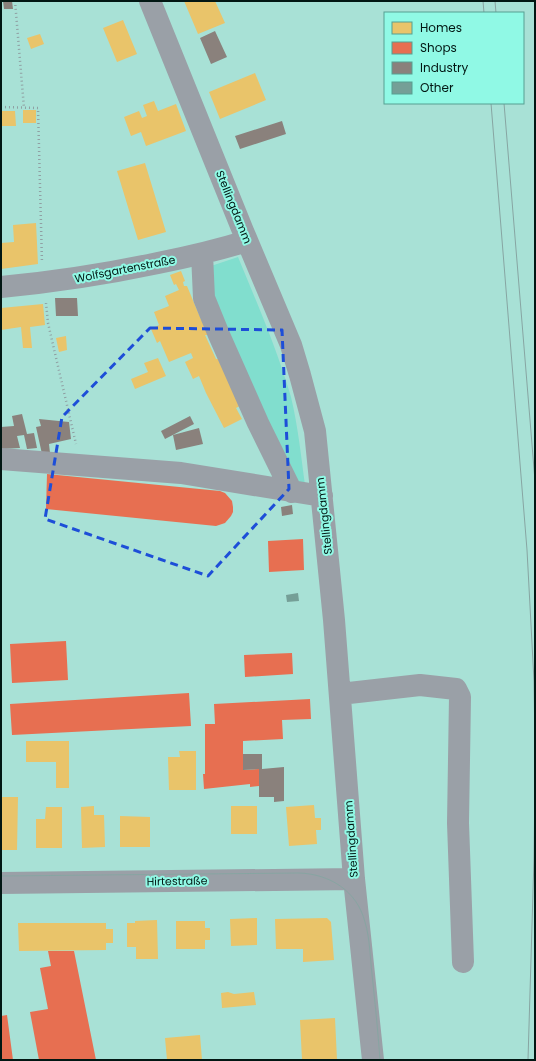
<svg xmlns="http://www.w3.org/2000/svg" width="536" height="1061" font-family="Poppins,sans-serif">
<rect width="100%" height="100%" fill="#a8e1d6"/>
<path fill="#81dece" d="M238 257C257 303 277 349 291 397 298 426 301 456 305 485H298L207 292 211 266Z"/>
<path fill="#e9c46a" d="M184 1H215L225 23 198 34Z
M123 20 137 54 117 62 103 28Z
M40 34 44 44 31 49 27 38Z
M255 73 266 100 220 119 209 92Z
M154 101 158 111 176 104 186 131 146 146 141 132 131 136 124 117 139 111 142 118 147 116 143 105Z
M23 110H36V123H23Z
M1 111H15L16 126H1Z
M145 163 166 232 138 240 117 171Z
M36 223 38 264 1 269V243L14 242 13 225Z
M181 271 185 281 183 282 184 286H187L197 310 208 335H205L211 348 216 359H218L240 406 236 408 242 419 224 428 206 393 199 376 193 379 185 362 193 358 191 353 169 362 160 341 157 343 151 329 159 325 154 312 169 306 165 296 179 290 176 284 174 285 170 275Z
M43 304 45 325 30 327 32 348H23L21 327 1 330V308Z
M66 336 67 350 59 352 56 338Z
M158 358 166 376 135 389 131 379 148 372 144 363Z
M26 741H69V788H56V762H26Z
M179 751H196V790H169L168 757H180Z
M1 797H18L17 850H1Z
M314 805 315 818H321V830H316L317 844 289 846 286 807Z
M94 806V815H104L105 847 82 848 81 807Z
M231 806H257V834H231Z
M46 807H62V848H36V819H45Z
M120 816 150 817V847H120Z
M257 918V945L231 946 230 919Z
M327 918 331 922 334 960 303 962V949H276L275 919Z
M157 920 158 959H136V947H127V923H135V921Z
M176 921H205V928H210V940H205V949H176Z
M18 923H106V929H113V943H106V950L19 951Z
M228 992 234 994 254 992 256 1005 222 1008 221 993Z
M335 1018 337 1060H302L300 1020Z
M200 1035 202 1060H167L165 1038Z"/>
<path fill="#e76f51" d="M47 474 220 491 225 493 232 501 233 507V512L231 516 225 523 216 526 46 509Z
M303 539 304 570 269 572 268 541Z
M66 641 68 680 12 683 10 644Z
M292 653 293 674 245 677 244 655Z
M189 693 191 726 12 735 10 704Z
M310 699 311 719 282 720 283 739 243 741V770L259 769V786L250 787V784L204 789 203 774H205V724H215L214 704Z
M48 951H74L96 1060H39L30 1012 48 1009 40 968 51 966Z
M7 1015 13 1060H1V1016Z"/>
<path fill="#8a817c" d="M3 1H12L13 9H4Z
M215 31 227 57 211 64 200 38Z
M282 121 286 134 240 149 235 136Z
M55 298H77L78 316H56Z
M22 414 27 434 34 433 37 448 27 449 24 435 17 436 20 448 1 449V427L14 426 12 416Z
M190 416 194 424 165 439 161 431Z
M39 419 69 422 71 439 49 444 50 453 42 454 36 427 41 426Z
M199 428 203 444 176 450 173 435Z
M292 505 293 514 282 516 281 507Z
M243 754H262V769L284 767V801L274 802V797H259V769L243 770Z"/>
<path fill="#759f97" d="M298 593 299 601 287 602 286 595Z"/>
<g fill="none" stroke-linecap="round" stroke-linejoin="round">
<path stroke="#90a0a3" stroke-width="2.5" stroke-dasharray="1 3" stroke-linecap="butt" d="M15 1 24 108
M1 107 38 108 42 263
M46 303 48 323 76 444"/>
<path stroke="#9aa0a7" stroke-width="22" d="M150 1 243 231 291 345 300 375 315 431 334 620 354 879 373 1060
M202 254 204 298 219 335 258 423 292 492
M1 287C54 282 106 274 158 263 188 257 218 250 247 241
M1 459 181 473 322 496
M340 694 420 685 456 689 460 697 458 823 463 962
M1 883 354 879"/>
<path stroke="#87a5a2" stroke-width="1" d="M483 1 484 13
M495 1 496 13
M491 103 527 550 534 681 535 745
M504 103 535 481
M1 876 299 873C330 874 357 891 365 922 370 939 370 957 372 974 375 1003 378 1031 380 1060
M528 1060 534 858 535 780"/>
</g>
<path fill="none" stroke="#1d4ed8" stroke-width="3" stroke-dasharray="8 5" stroke-linejoin="round" d="M150 328 282 330 289 489 208 576 45 519 62 417Z"/>
<g text-anchor="middle" dominant-baseline="central" stroke-width="4" stroke-linejoin="round" paint-order="stroke">
<g font-size="11" fill="#021713" stroke="#90f9e5">
<text transform="translate(234 207) rotate(68)">Stellingdamm</text>
<text transform="translate(125 269) rotate(-11)">Wolfsgartenstraße</text>
<text transform="translate(324 516) rotate(-96)">Stellingdamm</text>
<text transform="translate(351 839) rotate(-94)">Stellingdamm</text>
<text transform="translate(177 881) rotate(-1)">Hirtestraße</text>
</g>
</g>
<rect width="536" height="1061" fill="none" stroke="#021713" stroke-width="4"/>
<rect x="384" y="12" width="140" height="92" fill="#90f9e5" stroke="#579f91"/>
<rect x="392" y="22" width="20" height="12" fill="#e9c46a" stroke="#579f91"/>
<text x="420" y="32" font-size="12" fill="#021713">Homes</text>
<rect x="392" y="42" width="20" height="12" fill="#e76f51" stroke="#579f91"/>
<text x="420" y="52" font-size="12" fill="#021713">Shops</text>
<rect x="392" y="62" width="20" height="12" fill="#8a817c" stroke="#579f91"/>
<text x="420" y="72" font-size="12" fill="#021713">Industry</text>
<rect x="392" y="82" width="20" height="12" fill="#759f97" stroke="#579f91"/>
<text x="420" y="92" font-size="12" fill="#021713">Other</text>
</svg>
